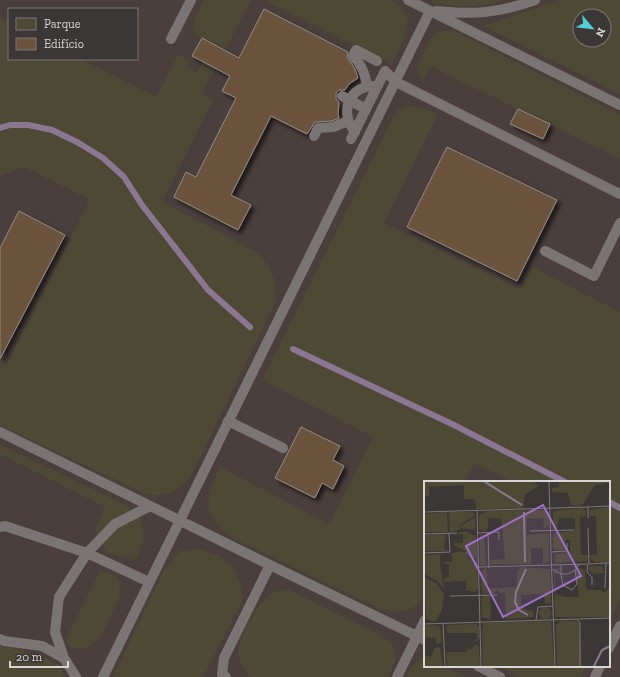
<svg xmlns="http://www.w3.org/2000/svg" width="620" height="677" font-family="'Zilla Slab',serif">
<defs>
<filter id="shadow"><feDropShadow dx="3.5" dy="3.5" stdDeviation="2" flood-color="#0009"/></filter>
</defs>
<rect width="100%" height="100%" fill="#3b3736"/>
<path fill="#4b3f3d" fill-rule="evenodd" d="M0 0H620V677H0ZM9 9H137V59H9ZM580 16H604V40H580ZM425 482H609V666H425Z"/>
<path fill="#4d4935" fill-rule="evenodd" d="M204 0H251L202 94 213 100 162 202 244 245 261 256 269 267 274 279 276 300 190 478C175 492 169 497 148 495L0 425V360L7 363 90 200 24 167 0 176V19L9 23V59H80L156 97 177 57 181 56 190 60 187 67 197 72 202 62 209 65 218 47C212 43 205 41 199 37 185 28 199 10 204 0Z
M263 0H391C422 15 402 42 392 64Z
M429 0H505C485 6 448 10 429 0Z
M559 0H620V94L483 26ZM580 16H604V40H580Z
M443 30 456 32 620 115V159L430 66 423 81 416 69 433 34Z
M406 106C418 106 427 109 438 114L384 223 521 290 532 267 620 312V599L609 622V482H513L474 463 465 482H425V593C415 613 403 613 383 610L234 539C229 535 223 532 219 527 200 506 210 488 220 467L329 524 373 437 262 380 393 117 398 110Z
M0 444 126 505 141 518 144 538 136 560 107 553 95 529 105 507 0 454Z
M198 549 218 555 233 567 241 584 243 599 203 677H113L164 570 180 551Z
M100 571 116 575 120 584 119 598 101 637 90 646 79 649 69 646 66 639Z
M288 589 377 633 391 642 396 652 394 663 388 677H250C245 671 241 665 239 658 235 643 255 608 266 598 273 592 280 590 288 589Z
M0 645 44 657 60 666 64 677H0Z
M425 657V666H444L466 677H407C411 668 415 659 425 657Z
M499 666H587L582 677H521Z"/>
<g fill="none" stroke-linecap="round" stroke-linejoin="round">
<path stroke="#8c7792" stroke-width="6" d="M0 128 10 125H28L52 130 77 142 103 158 124 177 142 205 208 290 250 327
M293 349 454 425 565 482
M609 502 620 508"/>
</g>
<path fill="#6c533d" stroke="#8f8c89" filter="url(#shadow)" d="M264 9 348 52 347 57 355 69 358 78 349 84 345 90H339L336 93V99L339 102 338 114 339 118 332 121 315 122 307 134 271 116 231 195 251 205 238 230 174 197 186 172 196 177 236 98 222 91 230 76 192 56 202 38 239 58Z
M518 109 550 124 543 139 510 124Z
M447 147 557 200 517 281 407 227Z
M19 211 65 235 0 359V248Z
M301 427 340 446 333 460 344 466 333 489 322 483 315 498 275 478Z"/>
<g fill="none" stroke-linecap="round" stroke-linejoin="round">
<path stroke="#7a7574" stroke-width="10" d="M408 0 620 105
M436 11C475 15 498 13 535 0
M171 39 191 0
M367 86C365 74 362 65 353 56L356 50 377 61
M342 96 366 109
M355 132C338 111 350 84 377 86
M314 136 318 128 333 127 348 121
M351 139 385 71 396 82 620 194
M545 251 594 276 620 223
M228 421 283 448
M0 432 270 565
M0 527 5 526 87 553 115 524 150 506
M0 639 4 641 42 646 64 658 76 677
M609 648 620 626
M64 658 55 632 59 597 87 553 149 582
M478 666 500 677
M103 677 430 11
M226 677 222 674 224 658 270 565 425 640
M397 677 425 620
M595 677 600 666"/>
</g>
<g transform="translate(424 481)">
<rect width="186" height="186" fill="#3b3736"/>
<path d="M0 1H110L115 5 101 13 99 27 52 28 51 18H40V4L5 6 6 15H0ZM142 1H186L171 4 159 23 154 25 147 24 144 12 128 11V7L135 6V2ZM186 26V81H171L167 78 166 74H173L172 35H165V29ZM159 27 162 30V35L156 36 157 74H164L163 80 131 82V73L146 71V59H142L140 69H132L129 67V52L151 50V37H135L133 48H129V30ZM122 29 125 31V45L120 48 119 37 103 38V54L123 52 125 54V81L119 83V67H107V83H67L66 79 81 78 77 37H64V48L60 50 55 48V34L64 30ZM23 31 24 51H0V33ZM25 31H48L51 34 36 44V49L26 51ZM51 36V49L36 47 38 44ZM40 50 52 55 53 79 40 69 30 65V62H39V53H33ZM22 53 20 67 23 70H0V54ZM56 53 62 54 60 55 62 84H56ZM36 70 41 71 53 86 54 107 51 111 42 109V100L20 101V97L25 96V84L17 81H28V72ZM16 73V81L20 108 13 100 0 93V74ZM167 85H178L180 92 168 93 164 88ZM186 85V136H131L130 88 135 86 136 90 131 93V113L140 116H155L152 91 153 87 161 88 162 109H176L180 111 185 108ZM97 86 126 88 127 122 121 123 120 113 97 114V123L100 128 110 130 109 136 82 138 81 112H75L74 108 70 113 58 112 56 91 63 87 64 107H78L93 105V91ZM0 96 12 102 20 113 18 129 11 141 2 138ZM60 115H66L67 139 58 136 57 118ZM115 132a6 6 0 1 1 12 0a6 6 0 1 1-12 0ZM127 140 130 185H59L58 148 60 142ZM136 140H153L155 142 158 185H133L132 144ZM52 143 55 146V157L53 160H49L53 158V152H24L22 149 23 144ZM0 144 16 145 18 161 12 163 11 157 0 156ZM52 163 55 166 56 185H23L22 171H43V168H47ZM16 166 19 185H0V174L7 176 11 167Z" fill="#4d4935"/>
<path fill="none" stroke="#8c7792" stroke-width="2" d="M61 1 98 24M100 31 101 81M102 88 92 111 91 121 95 129 104 134M170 185 178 169 186 165"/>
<path fill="none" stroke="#7a7776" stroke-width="1" d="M125 1 127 71 143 70V62M53 29 57 185M0 31 164 26M164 37V26L186 25M164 47 165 83 182 82M106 50 150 49M54 52 75 51V59M64 52 65 87M0 53 33 52M42 71 53 83M127 71 131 185M0 72 26 71 25 52M164 83 163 91 168 96V104M137 84V93H144L151 89M55 86 163 83M128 88 137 93 139 104 148 109 153 103 151 89 156 83M181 107 182 82H186M26 115 73 114M153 138 156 142V185M112 139 114 126 129 125M19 142 21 185M0 143 186 137"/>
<path fill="#a170c8" fill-opacity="0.15" stroke="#a170c8" stroke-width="2" d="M119 24 157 95 79 136 42 65Z"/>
<rect width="186" height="186" fill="none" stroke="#d9d6d6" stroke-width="2"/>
</g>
<rect x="8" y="8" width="130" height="52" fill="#3b3736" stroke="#7a7776"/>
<rect x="16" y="18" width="20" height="12" fill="#4d4935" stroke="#7a7776"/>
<text x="44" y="28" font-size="12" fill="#d9d6d6">Parque</text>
<rect x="16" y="38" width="20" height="12" fill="#6c533d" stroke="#7a7776"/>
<text x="44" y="48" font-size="12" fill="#d9d6d6">Edifício</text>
<g transform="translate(592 28) rotate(118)"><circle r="19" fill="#3b3736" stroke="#7a7776"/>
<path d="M0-3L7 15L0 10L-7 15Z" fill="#52ccd5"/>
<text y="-6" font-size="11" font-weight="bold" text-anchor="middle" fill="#d9d6d6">N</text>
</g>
<path d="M10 661v6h58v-6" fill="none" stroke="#d9d6d6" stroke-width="2"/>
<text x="16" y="661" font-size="12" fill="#d9d6d6" stroke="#3b3736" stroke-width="3" paint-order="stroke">20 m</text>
</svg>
